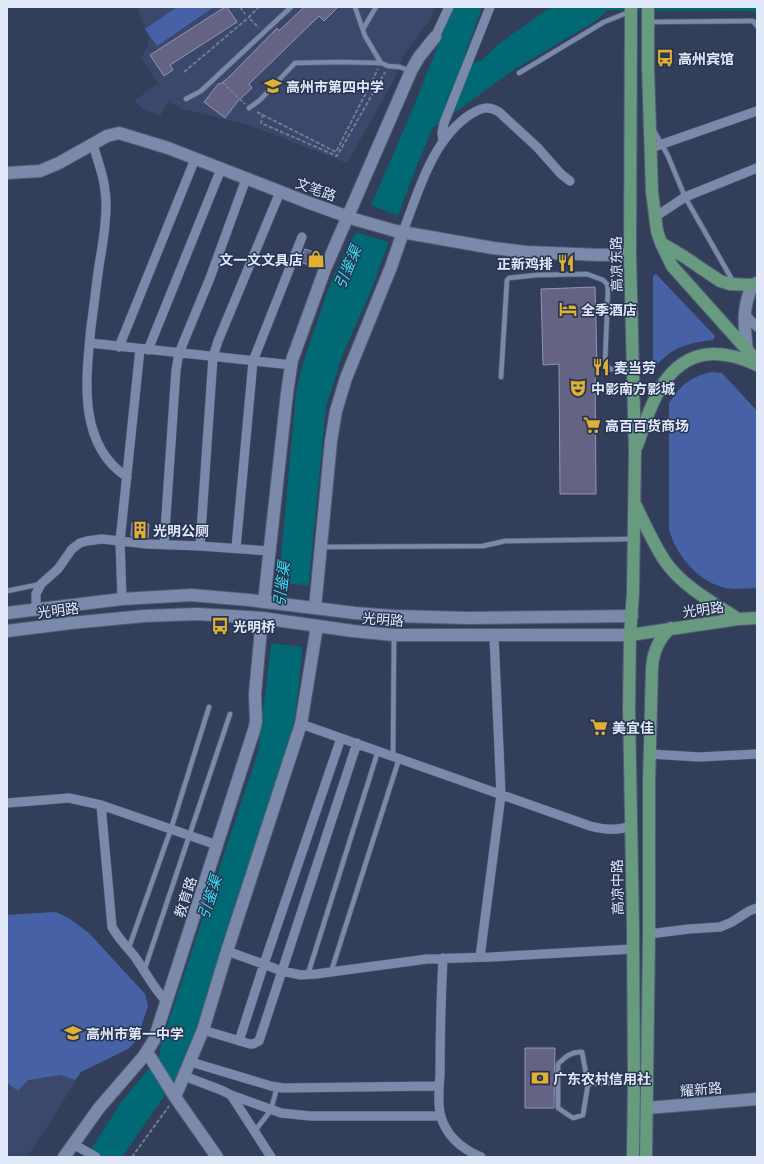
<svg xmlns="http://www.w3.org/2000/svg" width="764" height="1164" font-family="'PT Serif','Noto Sans SC',serif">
<rect width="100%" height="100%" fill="#333e5b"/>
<path fill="#3a486b" d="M137 7H435L430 20 404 55 394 80 347 163 249 125 186 110 168 102 160 116 143 109 134 101 158 83 141 58 147 47 149 37 144 27Z
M56 912 70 919 89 933 145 994 148 1006 136 1041 128 1049 81 1072 54 1116 27 1157H7V915Z"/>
<path fill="#4761a6" d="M177 7H214L157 46 145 29Z
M656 274 715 336 713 340C697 342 683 344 670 353 664 357 660 362 655 366L653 364V276Z
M711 372 722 373 757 411V588C747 588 735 590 726 588 698 582 677 556 669 530V403C681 385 690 377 711 372Z
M56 912 70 919 89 933 145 994 148 1006 136 1041 128 1049 81 1072 75 1080 61 1075 28 1080 18 1091 10 1085 7 1082V915Z"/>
<path fill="#006973" d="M453 7H482L464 58 474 63 482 60 500 43 551 7H757V12L750 11 607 10 597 20 512 71 432 129 415 170 370 293 342 356 326 407 298 692 293 731 202 1016 176 1079 122 1157H86L122 1101 157 1059 160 1054 161 1044 258 752 279 579 296 393C300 370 308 348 316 326 324 301 332 277 344 254 352 236 364 221 372 203L413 108Z"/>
<path fill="#333e5b" d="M370 205 400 216 391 243 355 232Z
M276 582 310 586 303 647 269 643Z"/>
<path fill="#656384" stroke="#9593b7" d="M225 7H227L237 22 170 65 173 70 164 76 150 55Z
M304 7H338L324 21 319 16 249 84 252 88 238 101 225 118 204 102 219 83 220 84 228 78 277 28 279 31Z
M305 249 323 255 317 268 300 262Z
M595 287 597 363H595L596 494H560L559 364 543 365 541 289Z
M132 523 149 524 148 538 131 536Z
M525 1048H555L554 1108H525Z"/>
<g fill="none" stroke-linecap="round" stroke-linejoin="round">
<g stroke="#515c74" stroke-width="6">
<path id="service" d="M355 7 365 36 381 63 388 66 400 67 410 71
M648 22 748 21H753L757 26
M363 29 376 7
M519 73 604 22 629 12
M186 99 201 91 291 7
M249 108 260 100 295 63 340 62 381 63
M653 129 668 156 685 197 734 283
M501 377 507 280 509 278 537 275 587 274 603 280 607 284 608 289 605 363 610 369 631 370
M321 547 483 546 505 541 633 539
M7 591 41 584
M393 756 394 636
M128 950 171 829 209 707
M144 971 230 714
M331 972 399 759
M308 974 378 751
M588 1084 583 1115 573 1118 558 1108V1064C565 1057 572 1051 582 1052L588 1084 633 1082
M254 1132 271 1110 277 1087"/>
</g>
<g stroke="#515c74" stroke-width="10">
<path id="minor" d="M435 37 449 7
M443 141 442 133 444 123 490 7
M93 144C97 160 104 175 105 191 107 202 106 214 105 224 104 238 101 253 99 266 96 286 94 307 91 327 86 378 77 444 127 477
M651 148 757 111
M655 217 685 197 757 168
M403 232C418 192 433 138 471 114 481 108 488 105 499 112L537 147 561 174 570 181
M744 313 757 327
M90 343 292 365
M119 347 195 159
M148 350 221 169
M164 545 176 370 179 353 210 278 246 179
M200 546 213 357 218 341 280 192
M236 548 253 361 302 237
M122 599 120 541 140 349
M36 609V594L41 584 58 569 72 549 80 543 87 541 102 539 147 544 200 546 269 551
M301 724 590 826C604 830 617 831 631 826
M650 754 699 757 757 754
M7 803 69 798 101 805 217 845
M101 805 112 927C118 938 127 947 135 957 146 972 153 988 166 1001
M649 934 689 929 720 927 732 922 749 911 757 908
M227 951 282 971 301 975 316 974 427 959 491 957 633 949
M480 957 501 795 494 636
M443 958C441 997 440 1036 440 1075 439 1086 438 1107 441 1117 447 1137 462 1149 481 1157
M203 1030 250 1044H253L259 1041 357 743
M239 1041 264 964 341 738
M191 1062 271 1086 283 1088 439 1086
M184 1076 221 1090 231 1095 271 1157
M231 1095 281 1113 310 1116H441
M73 1144 96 1157"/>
</g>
<g stroke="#515c74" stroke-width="14">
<path id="tertiary" d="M7 173 40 171 59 163 107 136 119 133 168 148 307 202 357 220 396 231 493 248 526 252 600 255 630 254
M747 350C744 323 742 311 752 285L757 283
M264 602 287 393 292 360 325 269 411 71 419 57 435 37
M315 608 331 441 336 411 346 378 391 267 403 232
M147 1052 175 1097 217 1157
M175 1097 203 1030 227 951 301 724 317 626
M647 1108 757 1099
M64 1157 99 1108 144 1056 154 1040 254 730 256 722 255 694 262 618"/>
</g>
<g stroke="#515c74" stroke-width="14">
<path id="secondary" d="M7 613 122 599 191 595 249 600 355 613 394 616 468 618 632 616
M7 631 71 623 144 616 197 614 262 618 353 631 394 635H630"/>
</g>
<g stroke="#515c74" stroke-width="14">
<path id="primary" d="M631 7 630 254 635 452 633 593 630 635 629 709 633 927 634 1082 633 1157
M648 7V67L652 192 657 231 661 243 672 266 757 361
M661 243 683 256 720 281 730 284 752 285
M637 446C642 432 646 418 652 405 673 355 708 342 757 365
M635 504C645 524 654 546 667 564 685 588 714 603 738 619
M630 635 738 619 757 618
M646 1157 649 934V783L652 668C653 652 658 639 671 628"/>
</g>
<path stroke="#717b94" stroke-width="2" stroke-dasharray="4 2" stroke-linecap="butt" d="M240 7 245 14
M250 19 259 28
M184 72 248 18 259 7
M222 82 245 104
M257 112 336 152 378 69
M263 114 261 123 337 156 385 72
M132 1157 169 1106"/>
<use href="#service" stroke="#7b89aa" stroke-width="4.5"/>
<use href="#minor" stroke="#7b89aa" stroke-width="9"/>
<use href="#tertiary" stroke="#7b89aa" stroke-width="12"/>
<use href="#secondary" stroke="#7b89aa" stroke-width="12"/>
<use href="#primary" stroke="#679a7f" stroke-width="12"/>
</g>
<defs>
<g id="bus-bare" transform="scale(1.38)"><path d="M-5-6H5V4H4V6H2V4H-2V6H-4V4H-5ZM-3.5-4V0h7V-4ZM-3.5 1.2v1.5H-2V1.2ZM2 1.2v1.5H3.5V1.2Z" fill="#dfb034" stroke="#293450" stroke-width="2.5" paint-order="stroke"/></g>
<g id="school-bare" transform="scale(1.38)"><path d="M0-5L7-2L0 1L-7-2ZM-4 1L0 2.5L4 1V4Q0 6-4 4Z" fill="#dfb034" stroke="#293450" stroke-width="2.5" paint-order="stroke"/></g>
<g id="shop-bare" transform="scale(1.38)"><path d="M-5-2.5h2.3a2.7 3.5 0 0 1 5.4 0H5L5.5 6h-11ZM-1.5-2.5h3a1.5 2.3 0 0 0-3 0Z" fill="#dfb034" stroke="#293450" stroke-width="2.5" paint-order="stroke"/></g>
<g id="restaurant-bare" transform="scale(1.38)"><path d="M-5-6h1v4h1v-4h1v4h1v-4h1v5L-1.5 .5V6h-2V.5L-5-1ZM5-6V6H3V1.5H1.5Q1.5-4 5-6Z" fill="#dfb034" stroke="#293450" stroke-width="2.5" paint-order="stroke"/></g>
<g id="hotel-bare" transform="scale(1.38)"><path d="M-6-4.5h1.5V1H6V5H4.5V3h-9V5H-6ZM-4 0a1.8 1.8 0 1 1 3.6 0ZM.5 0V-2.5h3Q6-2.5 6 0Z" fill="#dfb034" stroke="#293450" stroke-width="2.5" paint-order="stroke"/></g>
<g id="theatre-bare" transform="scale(1.38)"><path d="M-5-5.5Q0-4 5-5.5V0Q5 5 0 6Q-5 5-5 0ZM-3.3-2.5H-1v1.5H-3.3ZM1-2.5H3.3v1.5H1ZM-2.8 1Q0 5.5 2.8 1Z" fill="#dfb034" stroke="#293450" stroke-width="2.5" paint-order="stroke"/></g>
<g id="supermarket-bare" transform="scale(1.38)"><path d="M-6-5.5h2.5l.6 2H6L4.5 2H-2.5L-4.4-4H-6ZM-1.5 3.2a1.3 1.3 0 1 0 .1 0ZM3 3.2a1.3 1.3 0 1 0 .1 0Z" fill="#dfb034" stroke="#293450" stroke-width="2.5" paint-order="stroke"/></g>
<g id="building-bare" transform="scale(1.38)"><path d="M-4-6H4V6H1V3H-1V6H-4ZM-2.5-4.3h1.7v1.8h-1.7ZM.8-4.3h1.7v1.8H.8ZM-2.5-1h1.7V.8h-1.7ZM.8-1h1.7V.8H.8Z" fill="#dfb034" stroke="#293450" stroke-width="2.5" paint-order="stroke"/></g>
<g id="bank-bare" transform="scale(1.38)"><path d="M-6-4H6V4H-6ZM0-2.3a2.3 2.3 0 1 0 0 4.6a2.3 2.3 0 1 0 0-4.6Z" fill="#dfb034" stroke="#293450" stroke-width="2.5" paint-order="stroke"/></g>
</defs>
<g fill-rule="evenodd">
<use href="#bus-bare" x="665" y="58"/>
<use href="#school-bare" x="273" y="86"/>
<use href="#shop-bare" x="316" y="259"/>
<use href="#restaurant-bare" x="566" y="263"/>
<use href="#hotel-bare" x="568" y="309"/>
<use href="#restaurant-bare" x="601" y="367"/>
<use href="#theatre-bare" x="578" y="388"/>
<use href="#supermarket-bare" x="592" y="425"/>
<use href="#building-bare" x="140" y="530"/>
<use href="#bus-bare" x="220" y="626"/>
<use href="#supermarket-bare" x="599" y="727"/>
<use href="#school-bare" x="73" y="1033"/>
<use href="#bank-bare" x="540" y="1078"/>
</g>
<g text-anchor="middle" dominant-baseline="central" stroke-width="3" stroke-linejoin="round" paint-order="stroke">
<g font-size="14" font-weight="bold" fill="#e0e8fa" stroke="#293450" text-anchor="start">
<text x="678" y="58">高州宾馆</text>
<text x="286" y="86">高州市第四中学</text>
<text x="303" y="259" text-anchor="end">文一文文具店</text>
<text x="553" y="263" text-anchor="end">正新鸡排</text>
<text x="581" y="309">全季酒店</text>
<text x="614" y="367">麦当劳</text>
<text x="591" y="388">中影南方影城</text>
<text x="605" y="425">高百百货商场</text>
<text x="153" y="530">光明公厕</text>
<text x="233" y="626">光明桥</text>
<text x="612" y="727">美宜佳</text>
<text x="86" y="1033">高州市第一中学</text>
<text x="553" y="1078">广东农村信用社</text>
</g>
<g font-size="14" fill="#e0e8fa" stroke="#293450">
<text transform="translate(316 189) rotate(20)">文笔路</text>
<text transform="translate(616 264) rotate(-91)">高凉东路</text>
<text transform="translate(703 609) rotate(-8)">光明路</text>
<text transform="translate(58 610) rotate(-7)">光明路</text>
<text transform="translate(383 619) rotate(4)">光明路</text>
<text transform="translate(617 887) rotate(-91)">高凉中路</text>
<text transform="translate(185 897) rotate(-72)">教育路</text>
<text transform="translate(701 1089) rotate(-5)">耀新路</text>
</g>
<g font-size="15" font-style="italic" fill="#38e1f4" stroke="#293450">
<text transform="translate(347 267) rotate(-67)">引鉴渠</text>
<text transform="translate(281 584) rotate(-83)">引鉴渠</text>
<text transform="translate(209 897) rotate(-72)">引鉴渠</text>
</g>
</g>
<rect width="764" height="1164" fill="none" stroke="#e0e8fa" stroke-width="16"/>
</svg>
